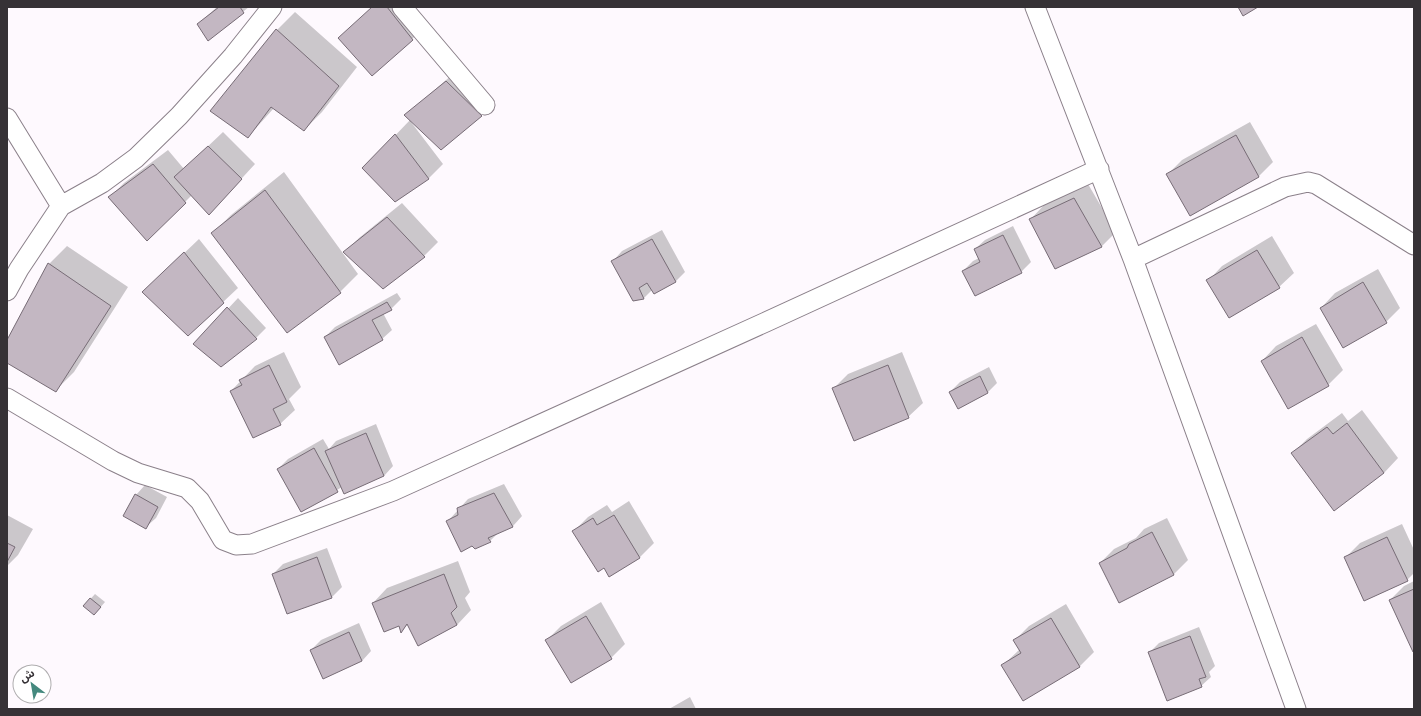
<svg xmlns="http://www.w3.org/2000/svg" width="1421" height="716" font-family="'PT Sans Narrow','Noto Sans Arabic',sans-serif">
<rect width="100%" height="100%" fill="#fef9fe"/>
<path fill="#0003" d="M217 7H249L208 39 198 24Z
M372 7H412L427 25 412 39Z
M295 12 357 67 322 112 304 130 274 108 248 137 211 111 277 30Z
M461 67 495 101 481 115 411 122 443 164 429 178 396 201 364 168 410 120 406 115Z
M1250 122 1273 162 1258 177 1168 174 1182 160Z
M223 132 255 164 209 214 192 195 147 240 109 198 124 183 168 150 184 169Z
M284 172 358 274 340 292 212 234 231 215Z
M1088 184 1116 232 1102 246 1056 268 1030 220 1044 205Z
M402 203 438 242 424 256 345 252 359 238Z
M1013 226 1031 262 1021 272 963 271 973 261 979 258 975 249 985 240Z
M662 230 685 272 676 281 652 290 644 298 634 300 613 261 622 251Z
M1272 236 1294 273 1279 287 1208 281 1222 266Z
M199 239 238 288 188 335 158 278Z
M67 246 128 287 74 372 55 391 7 362V343L49 264Z
M1378 269 1400 308 1386 322 1321 308 1335 293Z
M397 293 401 299 391 309 383 313 392 330 382 339 325 337 335 327Z
M238 298 266 328 256 338 195 344Z
M1316 324 1343 370 1328 385 1262 361 1276 346Z
M284 352 301 387 289 399 295 410 280 424 231 391 255 366Z
M902 352 923 403 908 417 834 388 848 374Z
M989 367 997 383 988 392H950L960 382Z
M1362 410 1398 458 1384 473 1293 453 1307 439 1342 413 1348 421Z
M376 424 393 466 384 476 342 487 302 511 278 469 288 459 323 439 329 449 336 441Z
M504 484 522 516 513 526 499 532 490 541 448 521 468 499Z
M145 485 167 497 156 518 146 527 136 495Z
M629 501 654 543 640 557 604 567 574 531 588 517 607 505 612 512Z
M7 515 33 529 18 555 7 566Z
M1167 518 1188 560 1174 574 1119 601 1100 563 1114 549 1136 538 1144 529Z
M1402 524 1414 550V573L1407 580 1345 558 1360 543Z
M327 548 342 587 332 597 288 613 273 574 283 564Z
M458 561 470 592 465 598 471 610 457 625 419 644 408 624 402 631 400 625 373 603 387 588Z
M1414 581V650L1390 600 1404 586Z
M95 594 105 602 99 609 84 606Z
M601 602 625 644 611 658 547 640 561 626Z
M1066 604 1094 652 1080 666 1003 665 1020 649 1015 640 1029 626Z
M359 623 371 651 362 661 311 650 321 640Z
M1199 627 1215 666 1209 672 1211 677 1201 686 1149 653 1159 643Z
M690 697 696 709H669Z"/>
<path fill="#c3b7c2" stroke="#776c76" d="M219 7H240L244 13 208 41 197 24Z
M372 7H387L413 40 372 76 338 38Z
M1238 7H1258L1243 16Z
M276 29 339 86 304 131 271 107 248 138 210 111Z
M446 81 482 116 441 150 404 115Z
M395 134 429 179 395 202 362 168Z
M1236 135 1259 177 1190 216 1166 174Z
M208 146 242 179 209 215 174 177Z
M153 164 186 203 147 241 108 197Z
M265 190 341 293 287 333 211 233Z
M1074 198 1102 247 1055 269 1029 219Z
M387 217 425 257 383 289 343 252Z
M1003 235 1022 273 975 296 962 271 980 262 974 249Z
M652 239 676 282 654 294 647 283 639 288 644 299 633 301 611 261Z
M1257 250 1280 288 1229 318 1206 280Z
M184 252 224 303 188 336 142 292Z
M48 263 111 306 56 392 7 363V340Z
M1363 282 1387 323 1343 348 1320 308Z
M387 302 392 310 372 320 383 340 339 365 324 337Z
M227 307 257 339 221 367 193 344Z
M1302 337 1329 386 1288 409 1261 361Z
M269 365 287 402 273 409 281 425 253 438 230 391 242 385 239 380Z
M888 365 909 418 854 441 832 388Z
M980 376 988 393 958 409 949 392Z
M1347 423 1384 473 1334 511 1291 453 1327 427 1333 434Z
M366 433 384 476 344 494 325 451Z
M314 448 338 492 301 512 277 469Z
M494 493 513 527 488 538 491 542 475 549 472 546 461 552 446 521 458 515 457 508Z
M135 494 158 507 146 529 123 516Z
M614 515 640 558 609 577 604 568 598 572 572 531 593 518 597 525Z
M1152 532 1174 575 1119 603 1099 563 1127 548 1129 544Z
M1387 537 1408 581 1364 601 1344 557Z
M7 543 15 547 7 562Z
M317 557 332 598 287 614 272 574Z
M444 574 457 607 451 613 457 625 418 646 407 624 401 633 399 626 384 632 372 603Z
M1414 589V651L1413 652 1389 600Z
M90 598 101 607 94 615 83 606Z
M586 616 612 659 571 683 545 640Z
M1051 618 1080 667 1023 701 1001 665 1021 653 1013 640Z
M349 632 362 661 323 679 310 650Z
M1190 636 1206 677 1199 679 1202 687 1167 701 1148 652Z"/>
<g fill="none" stroke-linecap="round" stroke-linejoin="round">
<g stroke="#8b808a" stroke-width="21">
<path id="minor" d="M402 7 485 105
M1035 7 1133 259 1296 709
M7 118 61 206
M1133 259 1285 187 1308 182 1316 184 1414 245
M7 291 19 269 61 206 102 183 136 158 179 116 233 56 272 7
M7 398 113 461 138 473 187 488 200 501 223 540 236 545 252 544 393 491 766 322 1099 169"/>
</g>
<use href="#minor" stroke="#fff" stroke-width="19"/>
</g>
<rect width="1421" height="716" fill="none" stroke="#363236" stroke-width="16"/>
<g transform="translate(32 684) rotate(329)"><circle r="19" fill="#ffffff" stroke="#afadaf"/>
<path d="M0-3L7 15L0 10L-7 15Z" fill="#44897e"/>
<text y="-6" font-size="11" font-weight="bold" text-anchor="middle" fill="#363236">ش</text>
</g>
</svg>
